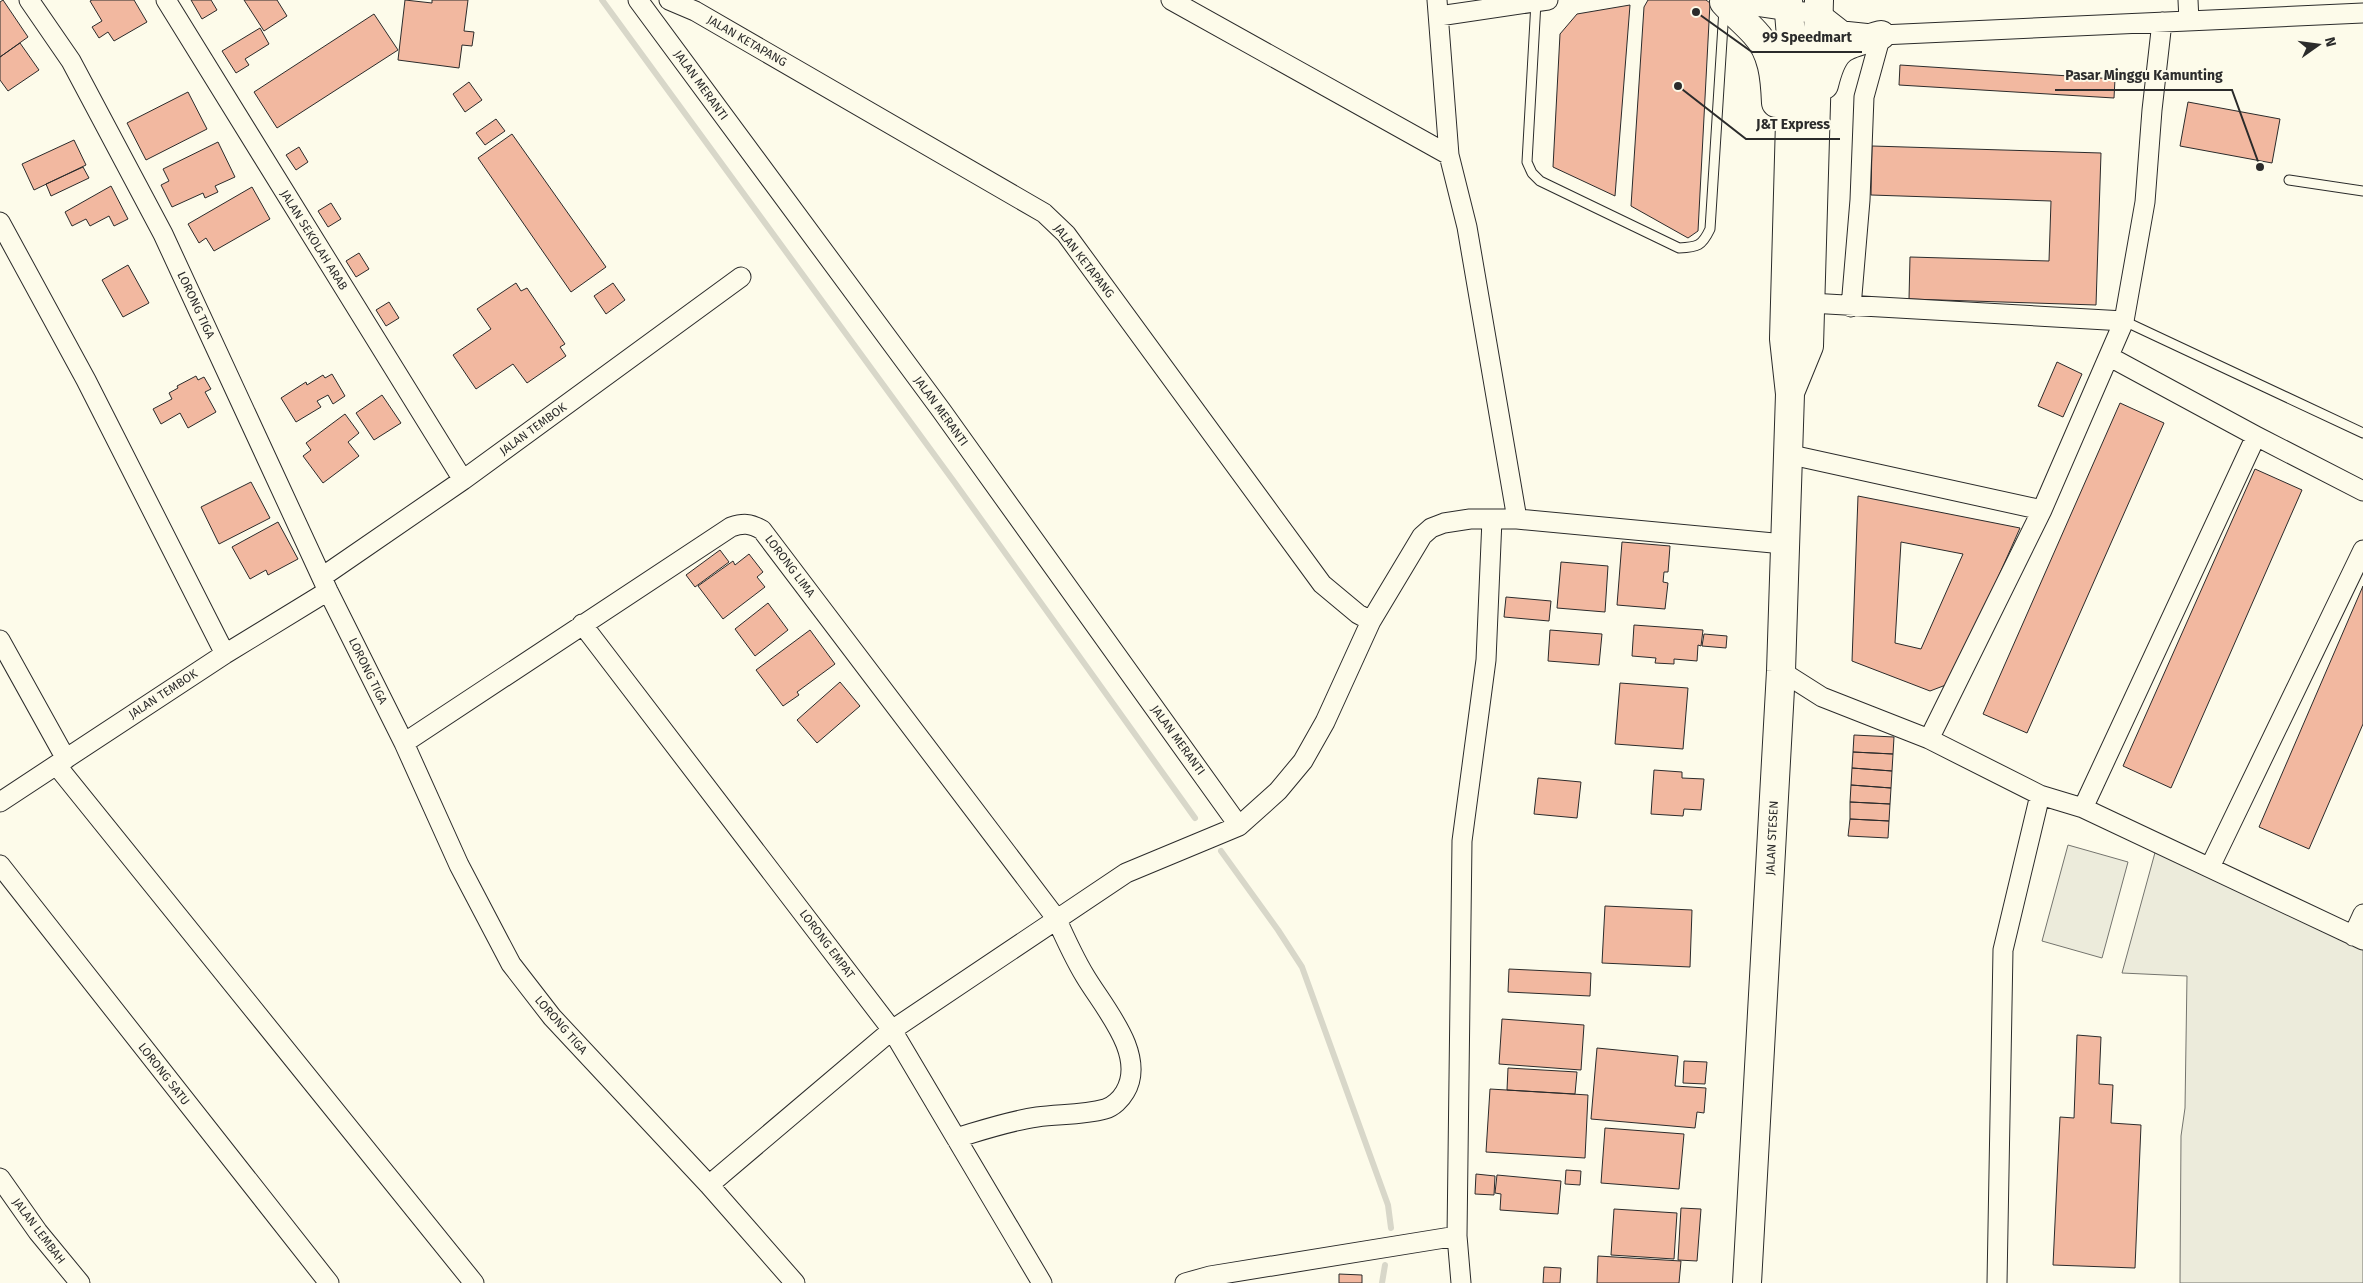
<svg xmlns="http://www.w3.org/2000/svg" width="2363" height="1283" font-family="'Fira Sans',sans-serif">
<rect width="100%" height="100%" fill="#fdfbea"/>
<path fill="#ecebdb" stroke="#74746e" d="M2159 838 2363 932V1283H2180L2181 1136 2185 1108 2187 976 2122 973Z
M2068 845 2128 862 2102 958 2042 941Z"/>
<g fill="none" stroke-linecap="round" stroke-linejoin="round">
<path stroke="#d8d7c9" stroke-width="6" d="M602 0 955 483 1195 818
M1221 851 1278 930 1302 967 1388 1205 1391 1228
M1382 1283 1385 1265"/>
</g>
<path fill="#f2b8a0" stroke="#2b2b2b" fill-rule="evenodd" d="M3 0 28 37 0 57V2Z
M92 0H134L147 22 114 41 108 32 99 38 92 27 102 21 90 1Z
M191 0H211L217 10 202 19Z
M244 0H277L287 16 264 31Z
M405 0 432 3V0H468L464 31 474 32 472 46 462 45 459 68 398 60Z
M1648 0H1706L1710 3 1698 231 1688 238 1631 206 1644 7Z
M1630 5 1615 196 1553 167 1560 34 1577 14Z
M374 14 398 50 277 128 254 92Z
M260 28 269 44 245 59 249 65 236 73 222 51Z
M20 43 39 70 8 91 0 80V57Z
M1900 65 2115 79 2114 98 1899 85Z
M469 82 482 100 465 112 453 94Z
M188 92 207 129 146 160 127 123Z
M2188 102 2280 119 2272 163 2180 146Z
M496 119 505 131 485 145 476 133Z
M512 134 606 267 571 292 478 158Z
M74 140 86 165 34 190 22 164Z
M218 142 235 177 215 186 218 192 205 198 203 193 172 207 161 185 169 181 163 169Z
M1872 146 2101 153 2096 305 1909 299 1910 257 2049 261 2051 201 1871 195Z
M299 147 308 162 296 170 286 155Z
M83 167 89 178 51 196 46 184Z
M111 186 128 219 114 226 109 216 90 226 86 219 72 226 65 212Z
M252 187 270 219 214 251 206 238 199 243 188 224Z
M331 203 341 219 328 227 318 211Z
M359 253 369 269 356 277 346 261Z
M128 265 149 303 123 317 102 280Z
M516 283 521 291 527 288 565 344 560 347 566 356 527 383 513 364 476 389 453 355 491 329 477 309Z
M613 283 625 300 606 314 594 296Z
M389 302 399 318 386 326 376 310Z
M2057 362 2082 374 2063 417 2038 406Z
M332 374 345 396 333 404 328 395 317 401 321 407 296 422 281 398 306 382 307 385 323 375 325 378Z
M196 376 198 380 204 377 211 389 205 392 216 412 188 428 180 413 161 424 153 409 172 399 169 393 178 388 177 386Z
M382 395 401 423 374 440 356 413Z
M2120 403 2164 423 2027 733 1983 714Z
M345 414 359 433 348 442 359 456 323 483 303 456 311 450 306 443Z
M2255 469 2302 490 2171 788 2123 766Z
M251 482 270 518 219 544 201 507Z
M1858 496 2020 528 1951 683 1930 691 1852 661ZM1901 542 1963 554 1921 649 1895 643Z
M278 522 298 559 268 575 266 570 250 579 232 547Z
M1622 542 1670 546 1668 572H1664L1663 582 1668 583 1665 609 1617 605Z
M720 550 729 562 695 587 686 575Z
M749 554 763 572 757 577 765 587 723 619 698 586 733 561 735 565Z
M1561 562 1608 566 1605 612 1557 608Z
M2363 586V724L2309 849 2259 827Z
M1506 597 1551 601 1549 621 1504 617Z
M768 603 788 630 755 656 735 629Z
M1634 625 1703 630 1701 646 1698 645 1697 661 1674 659V664L1655 663 1656 658 1632 656Z
M810 630 835 664 797 692 799 695 783 706 756 670Z
M1550 630 1602 634 1599 665 1548 661Z
M1704 634 1727 636 1726 648 1702 646Z
M840 682 860 706 817 743 797 720Z
M1620 683 1688 688 1683 749 1615 744Z
M1854 735 1894 737 1893 754 1853 752Z
M1853 752 1893 754 1892 771 1852 768Z
M1852 768 1892 771 1891 788 1851 785Z
M1654 770 1682 772V778L1704 779 1701 810 1684 809 1683 816 1651 814Z
M1538 778 1581 782 1577 818 1534 814Z
M1851 785 1891 788 1890 804 1850 802Z
M1850 802 1890 804 1889 821 1850 819Z
M1850 819 1889 821 1888 838 1848 836Z
M1605 906 1692 910 1690 967 1602 963Z
M1509 969 1591 973 1590 996 1508 992Z
M1502 1019 1584 1025 1581 1070 1499 1064Z
M2077 1035 2101 1037 2099 1084 2113 1085 2111 1123 2141 1125 2135 1268 2053 1265 2060 1117 2074 1118Z
M1597 1048 1678 1056 1675 1086 1706 1088 1704 1113 1697 1112 1695 1128 1591 1119Z
M1684 1061 1707 1062 1705 1084 1683 1083Z
M1508 1068 1577 1072 1575 1094 1507 1090Z
M1490 1089 1588 1095 1585 1158 1486 1152Z
M1605 1128 1684 1134 1679 1189 1601 1183Z
M1566 1170 1581 1171 1580 1185 1565 1184Z
M1476 1174 1495 1176 1494 1195 1475 1194Z
M1497 1175 1561 1181 1558 1214 1500 1210 1501 1194 1495 1193Z
M1681 1208 1701 1209 1697 1261 1678 1260Z
M1614 1209 1677 1213 1674 1259 1611 1255Z
M1598 1256 1681 1261 1679 1283H1597Z
M1544 1267 1561 1268 1560 1283H1543Z
M1339 1274 1362 1275V1283H1339Z"/>
<g fill="none" stroke-linecap="round" stroke-linejoin="round">
<g stroke="#2b2b2b" stroke-width="11">
<path id="service" d="M1536 2 1527 162 1532 173 1540 181 1679 248C1698 247 1702 246 1710 229L1724 9
M2289 180 2363 191
M2124 321 2363 433"/>
</g>
<g stroke="#2b2b2b" stroke-width="21">
<path id="minor" d="M29 0 71 61 163 234 328 591 404 743 459 865 511 964 552 1017 709 1185 795 1283
M166 0 463 480
M638 0 941 410 1239 826
M669 0 695 11 1044 213 1066 234 1322 584 1358 614 1371 621
M1171 0 1449 155
M1437 0 1449 155 1467 227 1517 519
M2188 0 2189 21
M1722 1 1789 11 1820 13 1843 31 1881 35 2363 13
M1439 16 1548 0
M0 222 86 380 225 654
M1810 303 2124 321
M1851 307 1860 200 1864 97 1881 35
M2110 357 2256 436 2363 491
M1787 454 2042 510
M322 577 463 480 741 277
M582 624 892 1030 1042 1283
M0 640 66 759
M1781 671 1822 697 1929 739 2040 795 2083 808 2363 940
M1929 739 2042 510 2124 321 2145 202 2152 110 2162 22
M404 743 731 527C743 523 750 523 762 530L1056 918C1065 938 1074 958 1085 976 1104 1008 1147 1055 1125 1092 1121 1099 1113 1107 1105 1109 1083 1115 1060 1114 1037 1117 1009 1121 983 1130 956 1138
M57 766 474 1283
M0 802 225 654 328 591
M2083 808 2256 436
M0 865 329 1283
M2210 867 2363 550
M2353 936 2363 914
M0 1178 38 1232 80 1283
M709 1185 892 1030 1126 873 1239 826 1278 791 1303 761 1325 722 1371 621 1422 536 1431 528 1444 523 1470 519H1517L1784 544
M1185 1283 1210 1276 1457 1236
M1461 1283 1457 1236 1462 841 1486 660 1492 519
M1997 1283 2003 950 2040 795"/>
</g>
<g stroke="#2b2b2b" stroke-width="30">
<path id="primary" d="M1724 2C1734 13 1745 22 1755 33 1773 52 1775 78 1776 103
M1824 85C1834 44 1843 46 1881 35
M1791 390 1809 346 1819 0
M1747 1283 1781 671 1790 394 1784 339 1792 49 1788 0"/>
</g>
<use href="#service" stroke="#fdfbea" stroke-width="9"/>
<use href="#minor" stroke="#fdfbea" stroke-width="19"/>
<use href="#primary" stroke="#fdfbea" stroke-width="28"/>
</g>
<g text-anchor="middle" dominant-baseline="central" stroke-width="4" stroke-linejoin="round" paint-order="stroke">
<g font-size="12" fill="#2b2b2b" stroke="#fdfbea">
<text transform="translate(747 41) rotate(30)">JALAN KETAPANG</text>
<text transform="translate(701 85) rotate(54)">JALAN MERANTI</text>
<text transform="translate(314 240) rotate(58)">JALAN SEKOLAH ARAB</text>
<text transform="translate(1084 261) rotate(52)">JALAN KETAPANG</text>
<text transform="translate(196 305) rotate(65)">LORONG TIGA</text>
<text transform="translate(941 411) rotate(54)">JALAN MERANTI</text>
<text transform="translate(533 429) rotate(-36)">JALAN TEMBOK</text>
<text transform="translate(790 566) rotate(53)">LORONG LIMA</text>
<text transform="translate(368 671) rotate(64)">LORONG TIGA</text>
<text transform="translate(163 694) rotate(-33)">JALAN TEMBOK</text>
<text transform="translate(1178 740) rotate(54)">JALAN MERANTI</text>
<text transform="translate(1772 838) rotate(-87)">JALAN STESEN</text>
<text transform="translate(827 944) rotate(53)">LORONG EMPAT</text>
<text transform="translate(561 1025) rotate(49)">LORONG TIGA</text>
<text transform="translate(164 1074) rotate(52)">LORONG SATU</text>
<text transform="translate(39 1231) rotate(53)">JALAN LEMBAH</text>
</g>
</g>
<path fill="none" stroke="#2b2b2b" stroke-width="2" d="M1696 12L1752 52H1862M2260 167L2232 90H2055M1678 86L1746 139H1840"/>
<g fill="#2b2b2b" stroke="#fdfbea" stroke-width="2">
<circle cx="1696" cy="12" r="5"/>
<circle cx="2260" cy="167" r="5"/>
<circle cx="1678" cy="86" r="5"/>
</g>
<g font-size="14" text-anchor="middle" font-weight="bold" fill="#2b2b2b" stroke="#fdfbea" stroke-width="4" stroke-linejoin="round" paint-order="stroke">
<text x="1807" y="42">99 Speedmart</text>
<text x="2144" y="80">Pasar Minggu Kamunting</text>
<text x="1793" y="129">J&amp;T Express</text>
</g>
<g transform="translate(2318 45) rotate(76)" stroke="#fdfbea" stroke-width="4" paint-order="stroke">
<path d="M0-4L9 19L0 12L-9 19Z" fill="#2b2b2b"/>
<text y="-8" font-size="14" font-weight="bold" text-anchor="middle" fill="#2b2b2b">N</text>
</g>
</svg>
